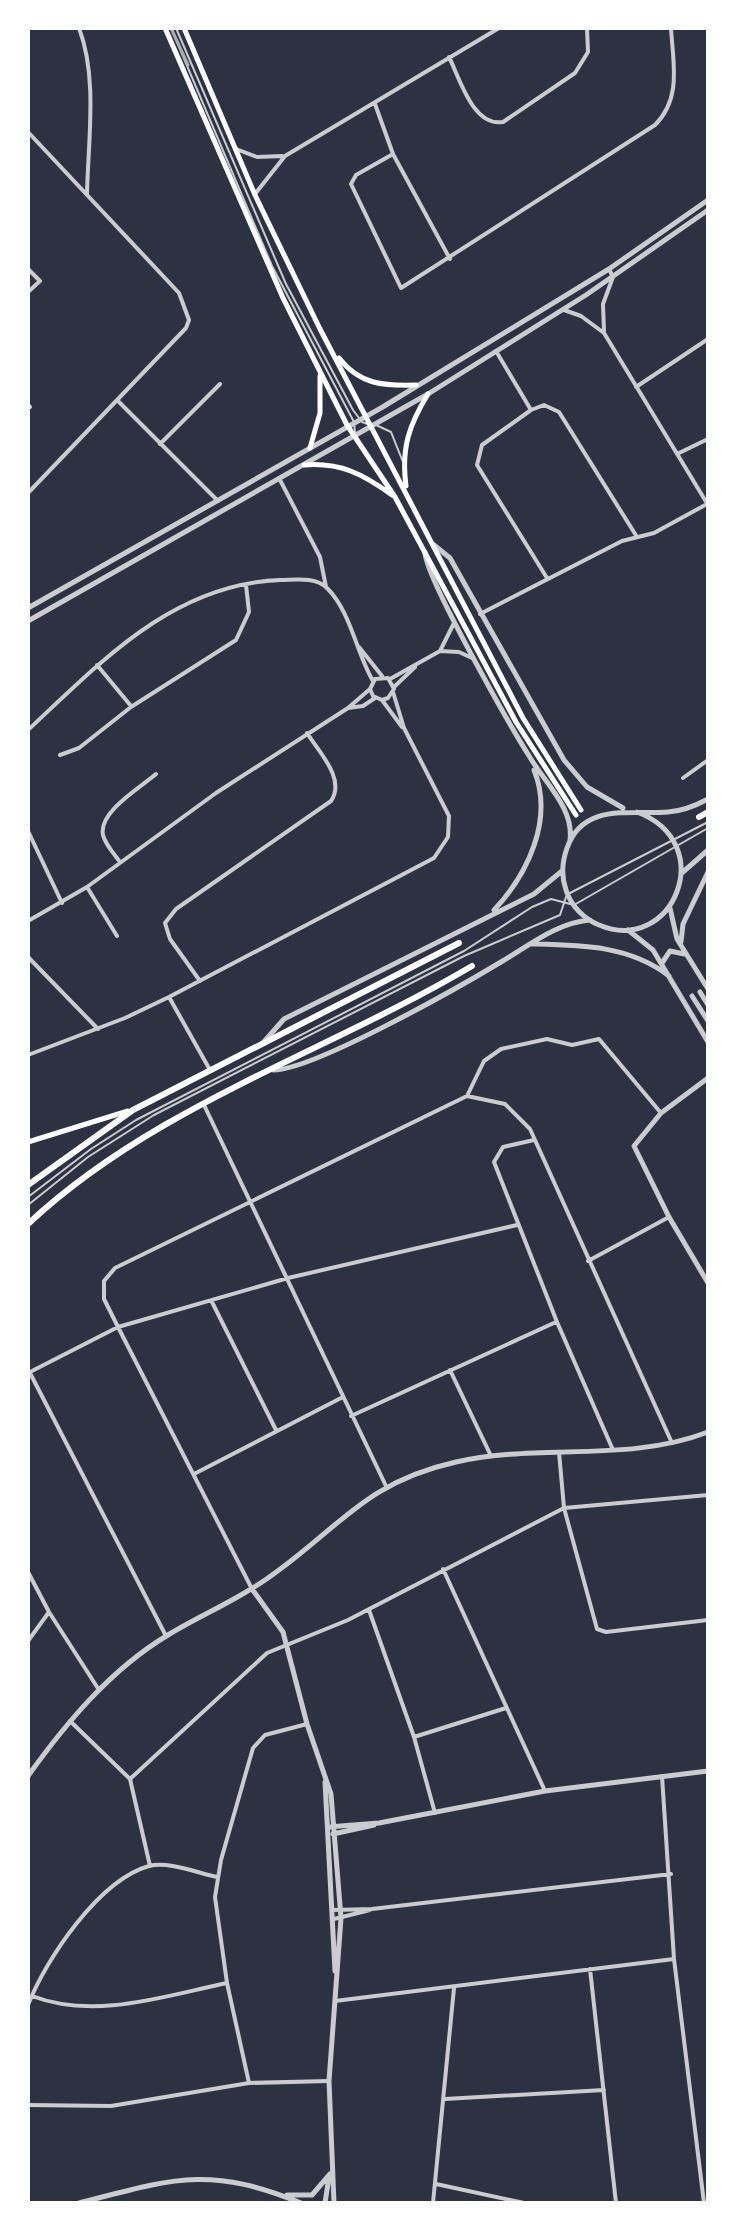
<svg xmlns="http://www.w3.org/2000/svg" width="736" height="2231" font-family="Cabin,sans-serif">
<rect width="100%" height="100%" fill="#2d3142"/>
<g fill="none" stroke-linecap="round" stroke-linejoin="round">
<path stroke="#caccd0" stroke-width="2" d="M171 28 272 266 354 422 355 433
M176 28 286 284 353 410 362 422 370 425
M376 425 391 432 403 462
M570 893 708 822
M28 1197 91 1149 136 1120 464 951 532 907 551 899 574 905 708 828
M28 1205 88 1157 154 1115 464 956 560 915 566 897"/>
<path stroke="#caccd0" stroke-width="4" d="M79 28C98 78 88 141 87 194
M449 57C460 79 473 127 503 122L575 73 588 52 587 28
M375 104 393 154 450 259
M28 132 179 293 189 320 186 328 28 493
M236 149 257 157 282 156
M393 154 356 175 351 184 401 288 655 125C682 98 673 63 671 28
M255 194 285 156 499 28
M28 269 40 281 28 292
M564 310 581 316 604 333 708 505
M604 331 603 304 613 277 609 269
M496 351 531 410
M636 387 708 339
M118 401 218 501
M28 405 30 407
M160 444 220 384
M677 454 708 439
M279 478 320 557 326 587
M547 578 477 465 482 445 531 410 544 405 559 412 637 537
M480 614 622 541 654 533 707 504
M359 647 382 676
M440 651 459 652 472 658
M97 665 131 706
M390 679 440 651 454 623
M394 687 415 667
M382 700 402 727
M348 708 363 706 375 698
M28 730C101 662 173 584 280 580 294 580 315 576 327 588 351 612 356 652 373 681
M60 755 79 748 131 707 236 640 249 612 246 585
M683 778 708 760
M28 831 62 903
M120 862C114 854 105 844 103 835 98 812 141 787 156 774
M87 887 117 936
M28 921 87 887 216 793 348 708 370 689 375 679 388 678 394 689 388 698 382 700 373 696 370 689
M28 957 98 1029
M200 981 170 939 165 923 176 909 331 801C346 779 319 752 307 733
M169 997 210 1070
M28 1055 125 1018 169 997 434 858 448 837 449 816 404 728 393 692
M467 1096 484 1061 501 1049 547 1039 572 1045 599 1039 661 1113
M204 1105 386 1486
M534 1140 503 1147 494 1162 557 1322 613 1450
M588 1261 669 1217
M212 1302 276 1430
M450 1370 491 1456
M28 1373 118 1327 288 1278 517 1225
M30 1373 166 1636
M351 1416 556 1322
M559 1452 564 1508 597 1629 606 1632 708 1620
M194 1474 341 1398
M443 1569 545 1791
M28 1572 49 1612 99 1690
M252 1589 118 1327 104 1299V1281L115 1268 467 1096 505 1104 530 1129 672 1443
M369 1610 414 1737 435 1813
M28 1641 49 1612
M70 1721 130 1779
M414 1737 506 1708
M662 1776 674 1959 704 2203
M150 1866 130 1779 267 1653 348 1620 564 1508 708 1495
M333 1910 372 1909 671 1874
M334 1919 370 1910
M590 1969 616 2203
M32 1996C95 2020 164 1996 227 1983
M335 2001 674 1959
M28 2005C46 1959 99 1880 149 1866 169 1861 197 1873 217 1877
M249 2083 227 1983 215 1897 221 1860 253 1748 265 1735 307 1724
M445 2099 604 2090
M28 2105 111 2106 249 2083 329 2081
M436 2184 524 2203
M433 2203 454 1988"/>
<path stroke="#caccd0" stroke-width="5" d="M434 545 450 558 564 760 587 787 623 808
M425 552C424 575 513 731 531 759 546 784 574 809 570 840
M28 608 381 408 609 269 708 200
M28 621 428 394 586 295 708 210
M637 812C720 843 673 956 599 925 584 919 571 906 566 890 561 876 562 862 567 848 583 802 631 815 668 812 683 811 695 806 708 799
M683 872 708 850
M670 908 677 939 708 989
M494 910C528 874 554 819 534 770
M628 930 653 950 708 1042
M681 942 683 924 708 872
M531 944C580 945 629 945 669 976
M662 963 670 951 684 954
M700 992 708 1005
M692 996 708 1021
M262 1044 284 1019 534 894 562 871
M273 1070C312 1071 461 986 501 962 530 945 556 923 590 920
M708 1078 661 1113 634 1146 669 1217 708 1283
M252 1589 283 1632 307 1724 331 1794 341 1918 329 2081 334 2203
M28 1776C66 1723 111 1669 168 1635 201 1615 237 1600 268 1578 340 1528 363 1483 456 1462 539 1443 628 1463 708 1432
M325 1782 335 1971
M328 1827 379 1823 545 1791 708 1771
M333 1834 374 1825
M287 2195H312L330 2174
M79 2203C172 2179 208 2165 301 2203
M325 2203 329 2177"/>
<path stroke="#fff" stroke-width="5" d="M165 28 283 298 347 425 395 497 516 722 576 815
M184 28 255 195 320 329 523 718 581 810
M339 358C360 385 384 386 416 385
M310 448 320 413V376
M304 465C340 462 363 474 392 495
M406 486C401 448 409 425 428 394
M28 1142 128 1111"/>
<path stroke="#fff" stroke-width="6" d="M699 817 708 812
M28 1185 133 1110 459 943
M28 1224C154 1106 325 1053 472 966"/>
<path stroke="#abadb3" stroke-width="3" d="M171 28 188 65"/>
</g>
<rect width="736" height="2231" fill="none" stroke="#ffffff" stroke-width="60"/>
</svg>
